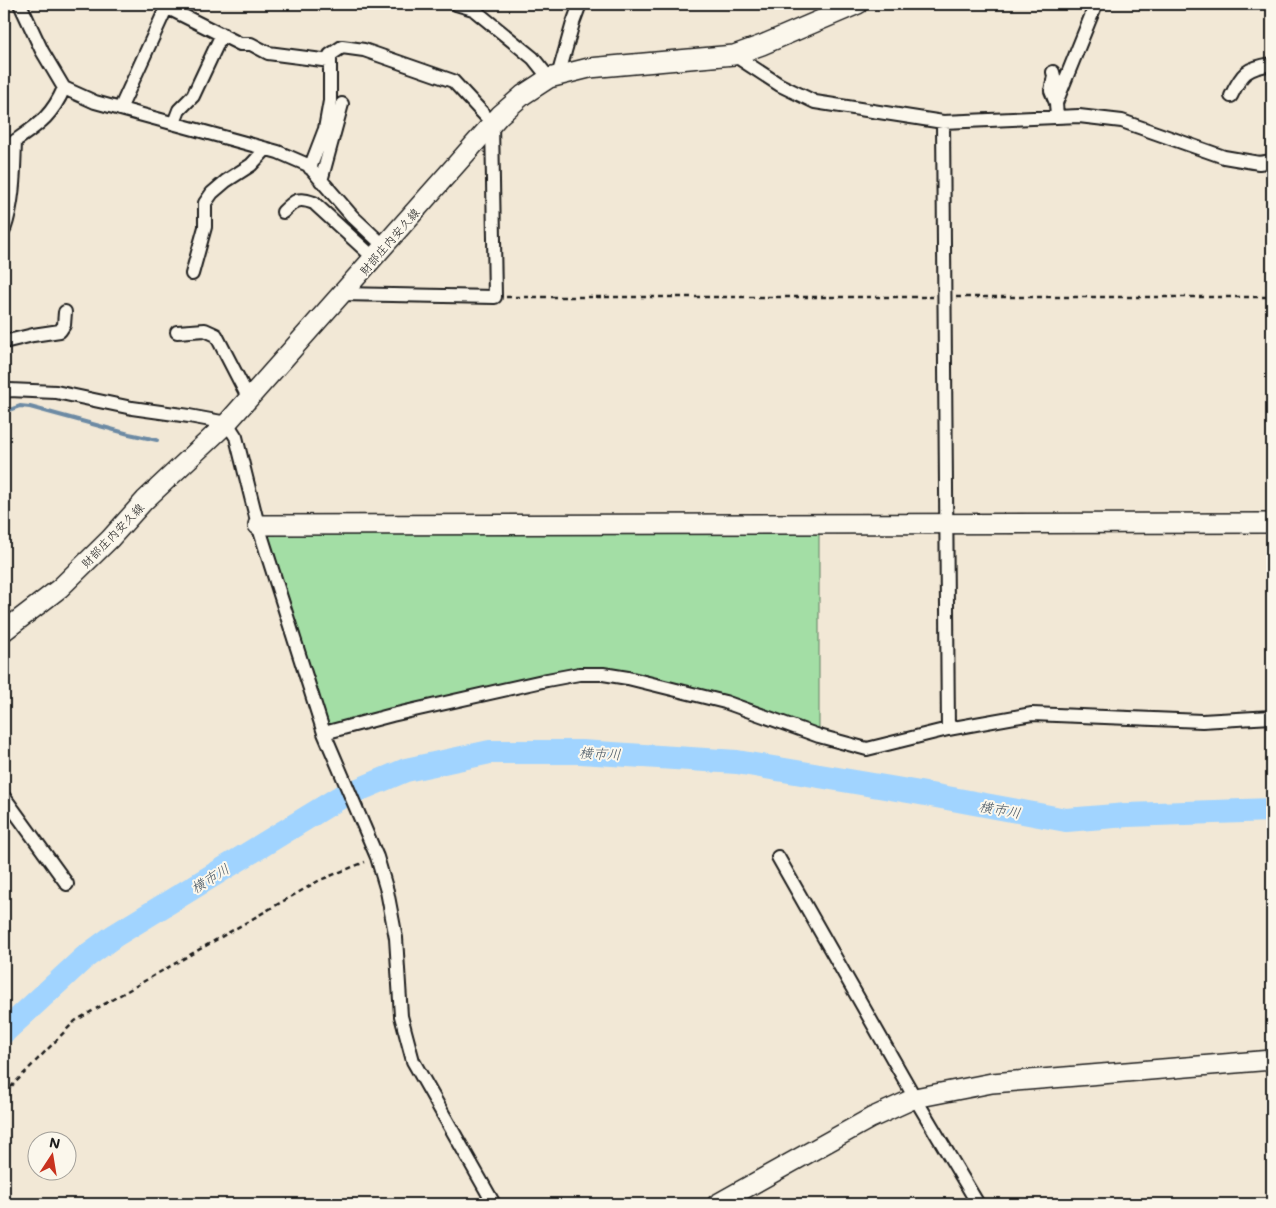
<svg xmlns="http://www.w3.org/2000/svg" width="1276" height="1208" font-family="Mali,'Klee One',sans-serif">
<rect width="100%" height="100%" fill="#f2e8d6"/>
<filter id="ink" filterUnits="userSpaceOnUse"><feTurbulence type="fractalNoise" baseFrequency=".02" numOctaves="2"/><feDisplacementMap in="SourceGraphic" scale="10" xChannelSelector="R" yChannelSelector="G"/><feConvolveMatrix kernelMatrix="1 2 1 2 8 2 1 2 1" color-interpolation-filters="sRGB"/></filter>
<g filter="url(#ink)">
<path fill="#a3dea5" stroke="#607d60" d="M819 523V736L725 702 603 674 324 733 258 525Z"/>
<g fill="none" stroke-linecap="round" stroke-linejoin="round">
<path stroke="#6c8aa4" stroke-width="4" d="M4 412 20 406 30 407 129 434 157 440"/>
<path stroke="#a1d4ff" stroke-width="24" d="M4 1032 84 958 114 936 339 798 406 770 490 752H581L737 762 920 793 1066 820 1127 815 1272 810"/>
<g stroke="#1c1c1c" stroke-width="16">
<path id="street" d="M20 4 42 51 64 88 95 102 278 152 308 165 352 216 384 246
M456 4 473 9 533 58 549 78
M166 7 240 44H251L268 53 330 61
M734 55 780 85 815 102 943 122 1079 116 1122 121 1224 157 1259 163 1272 161
M1053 72 1054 76 1051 91 1056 103
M558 76 573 23 580 4
M1231 96C1242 73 1246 68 1272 64
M120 109 168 4
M1057 117 1056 103 1096 4
M943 122 948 729
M174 123 179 110 193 96 222 34
M310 168 325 129 330 101V55L342 47 364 50 453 81 492 123 495 297 341 294
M321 181 342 104
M283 212C295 200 298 197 314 203L374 258
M4 230C14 202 14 171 15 141 39 124 52 116 64 88
M192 274 205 227V203L212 193 226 181 251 165 266 149
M177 332 205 330 216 335 249 399
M4 342 33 335 60 331 64 325 65 312
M4 393 9 390 56 392 132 408 189 416 227 423 236 437 258 525 324 733 377 857 387 891 396 938 401 1016 413 1061 494 1204
M324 733 392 715 547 680 579 674H603L628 678 725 702 819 736 867 749 948 729 1032 714 1202 721 1272 717
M4 797 67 884
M778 857 915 1098 978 1204"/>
</g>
<g stroke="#1c1c1c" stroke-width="22">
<path id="secondary" d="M258 525 1272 523
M4 631 60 588 110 539 145 500 227 423 500 115 523 95 549 78 589 68 734 55 762 45 858 4
M717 1204 871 1118 915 1098 992 1083 1272 1060"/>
</g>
<path stroke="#1c1c1c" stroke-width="2.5" stroke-dasharray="5 4" stroke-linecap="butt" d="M506 297H933
M956 297H1272
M4 1094 75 1021 320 880 365 862
M4 1190 12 1204"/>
<use href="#street" stroke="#fbf7ec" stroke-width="12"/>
<use href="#secondary" stroke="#fbf7ec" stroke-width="19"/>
</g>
</g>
<g text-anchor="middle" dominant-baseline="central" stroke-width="4" stroke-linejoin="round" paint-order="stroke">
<g font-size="12" fill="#1c1c1c" stroke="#fbf7ec">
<text transform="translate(389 241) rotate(-49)">財部庄内安久線</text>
<text transform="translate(112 535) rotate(-46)">財部庄内安久線</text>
</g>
<g font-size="14" font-style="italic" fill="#445360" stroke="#fbf7ec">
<text transform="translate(600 753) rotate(3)">横市川</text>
<text transform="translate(1000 809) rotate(10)">横市川</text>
<text transform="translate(210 878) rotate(-32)">横市川</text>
</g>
</g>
<rect width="1276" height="1208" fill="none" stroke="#fbf7ec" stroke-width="20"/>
<rect x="10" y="10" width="1256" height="1188" fill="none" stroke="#1c1c1c" stroke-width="2" filter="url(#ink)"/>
<g transform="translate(52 1156) rotate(12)"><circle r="24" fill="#fbf7ec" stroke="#a29f99"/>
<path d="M0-4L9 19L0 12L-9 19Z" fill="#c8321e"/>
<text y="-8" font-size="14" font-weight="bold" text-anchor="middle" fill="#1c1c1c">N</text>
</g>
</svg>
